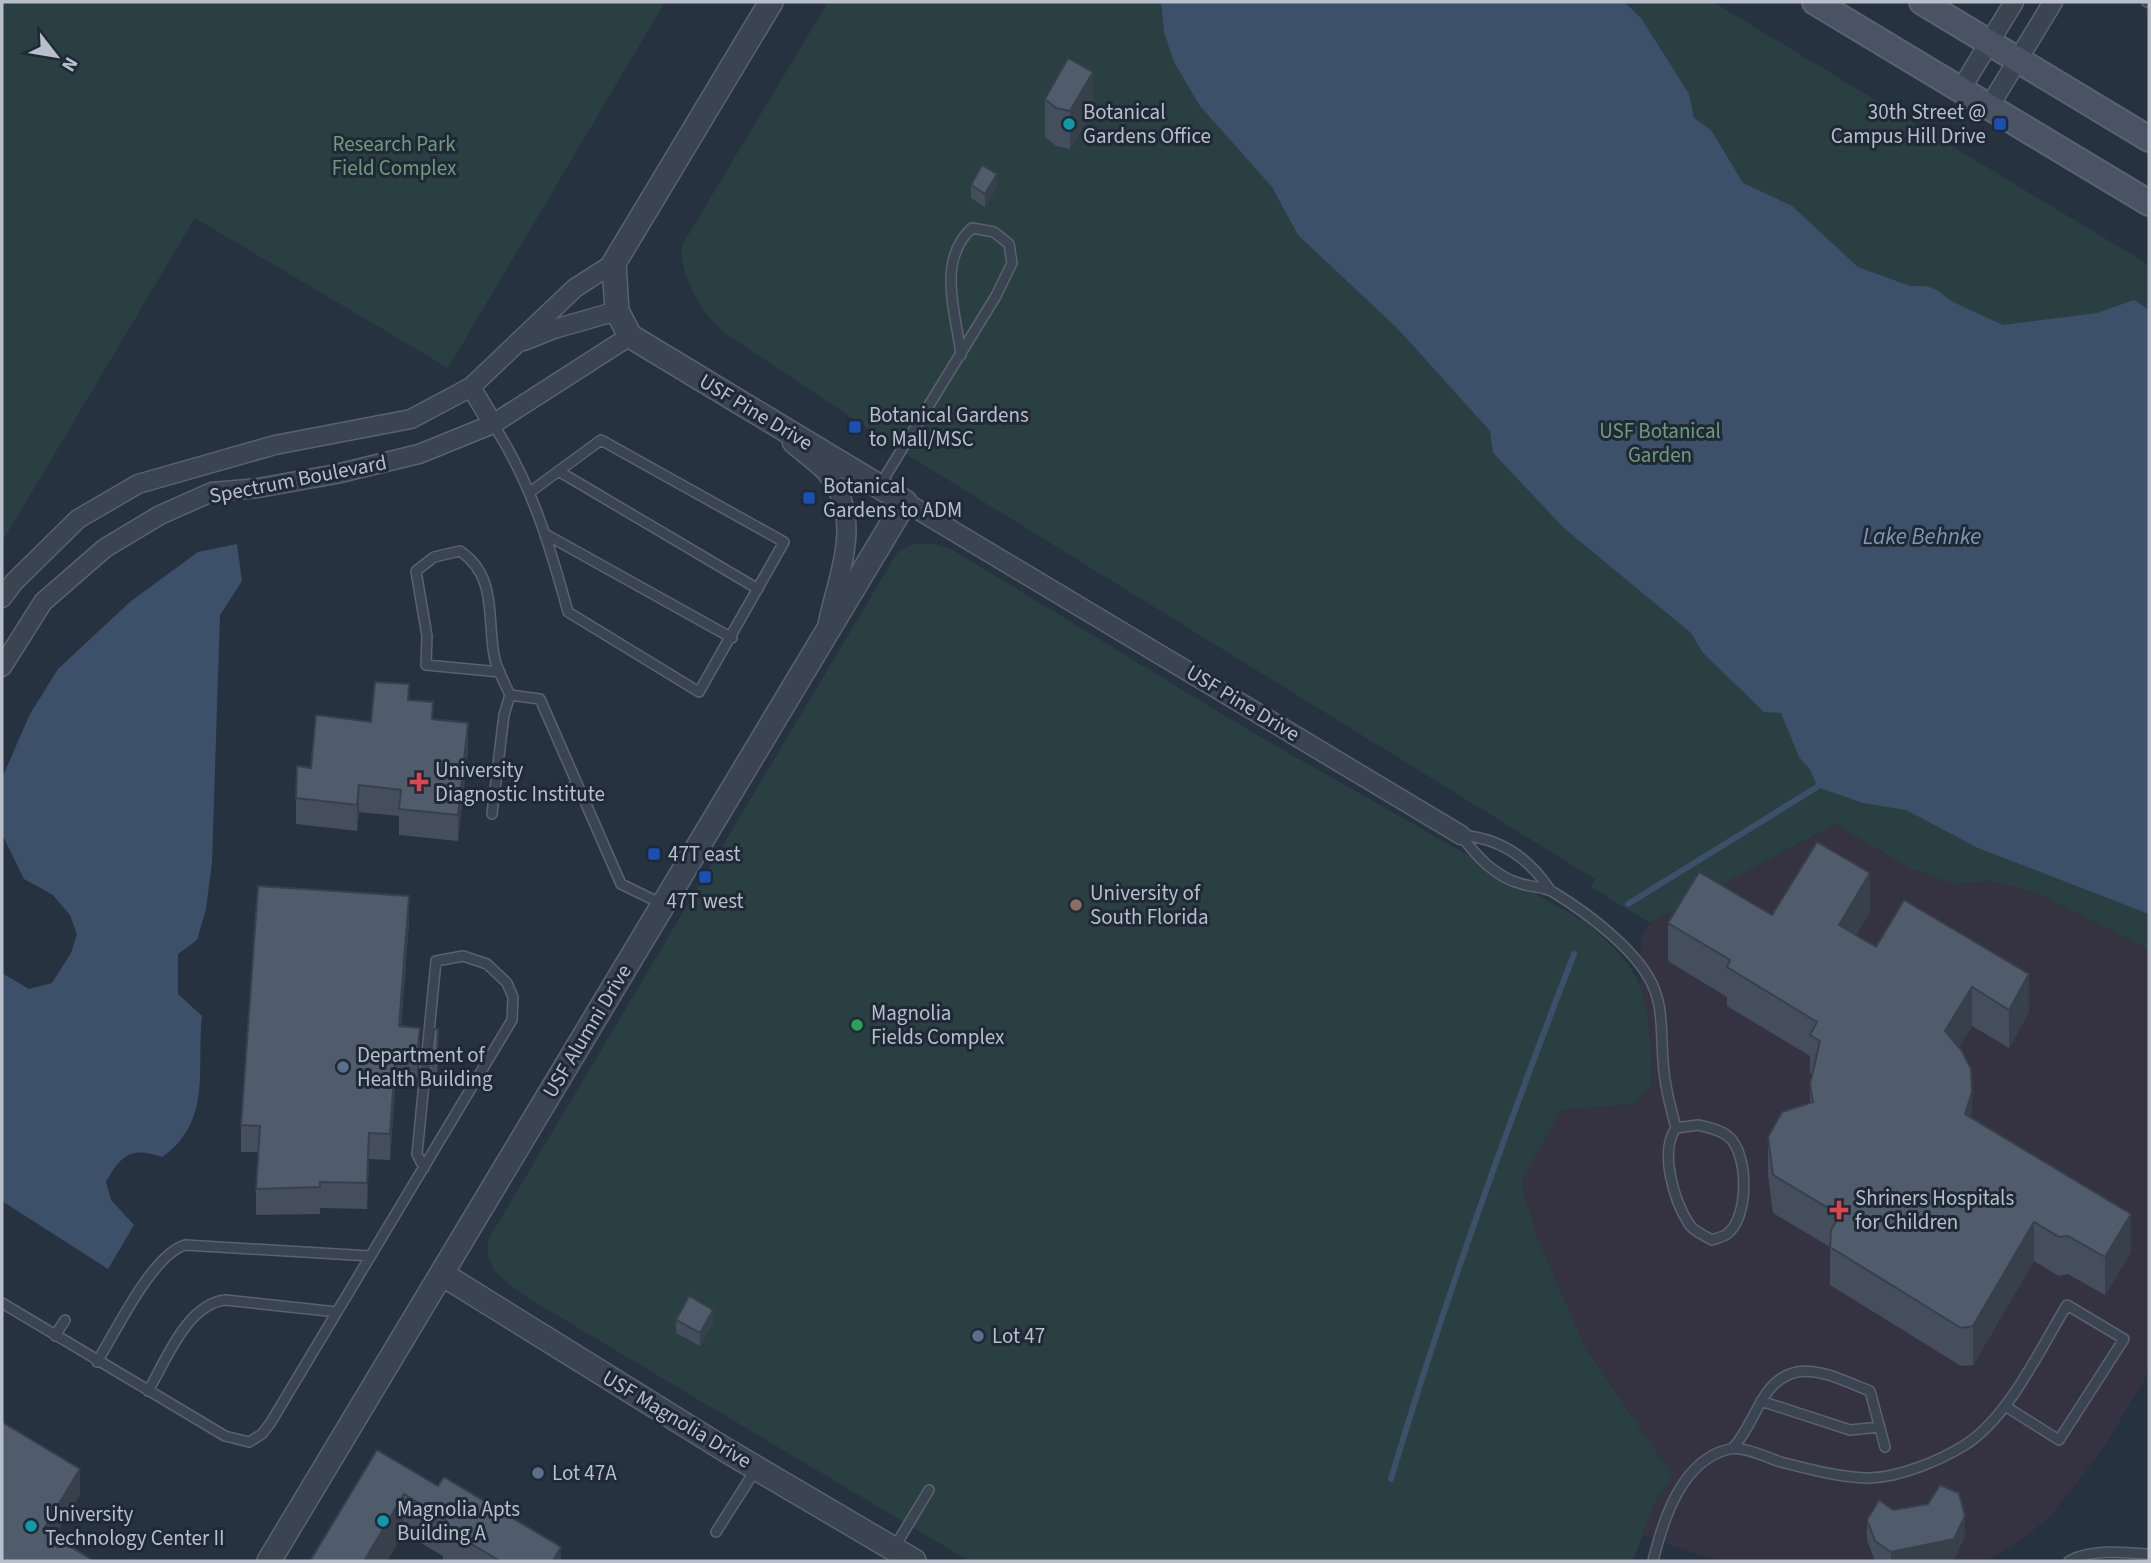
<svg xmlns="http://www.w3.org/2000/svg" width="2151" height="1563" font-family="'Source Sans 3',sans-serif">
<rect width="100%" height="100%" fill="#273241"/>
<path fill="#353342" d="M1835 824 1911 869 1955 884 1990 881 2033 892 2149 950V1372L2100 1453 2049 1518 2013 1546 1986 1561H1718L1643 1535 1654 1504 1673 1476 1586 1349 1537 1237 1521 1183 1561 1110 1634 1104 1650 1033 1640 984 1641 938 1650 923Z"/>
<path fill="#293f42" d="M2 2H665L448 368 195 218 2 542Z
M828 2H1713L2149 265V950L2033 892 1990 881 1955 884 1911 869 1835 824 1650 923 1591 887 1595 879 903 452 723 332C701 311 679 276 682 245Z
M913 544H933L951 549 1250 731 1587 923C1605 940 1632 962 1640 986 1651 1018 1651 1053 1652 1086L1634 1104 1561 1110 1521 1183 1537 1237 1586 1349 1673 1476 1654 1504 1633 1561H969L528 1298C505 1280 485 1273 488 1240L897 553Z"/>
<path fill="#3d5069" d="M1161 2H1624L1641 18 1689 94 1694 118 1711 130 1743 183 1792 206 1858 267 1910 286H1926L1937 290 1951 301 2003 325 2097 313 2134 300 2149 310V914L1978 848 1906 810 1863 803 1817 787 1811 771 1799 757 1781 713 1764 712 1703 653 1691 633 1565 529 1493 453 1490 431 1398 329 1298 235 1272 187 1200 106 1174 62 1164 32Z
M237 544 242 581 220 615 212 862 206 909 197 940 178 954V994L202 1016C196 1067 213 1122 162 1157 131 1146 121 1155 106 1182L111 1200 134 1225 108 1269 2 1201V973L29 989 52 983 71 953 77 934 70 915 53 895 24 879 2 834V778L30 714 58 669 131 601 198 552Z"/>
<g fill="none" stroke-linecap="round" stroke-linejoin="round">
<path stroke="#3d5069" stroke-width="6" d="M1628 904 1817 787
M1391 1479C1444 1301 1507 1127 1574 954"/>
<g stroke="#59626e" stroke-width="12">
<path id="service" d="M2147 2 2149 3
M493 424C531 482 550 546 568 612L699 692 784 542 601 440 530 492
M560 472 758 589
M880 485 996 296 1012 263 1009 244 994 232 972 228C936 261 956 312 961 355
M547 535 732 638
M510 695 540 699 621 884 662 904
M556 796 577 784
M492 814 504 715 510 695C505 684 498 671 495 660 486 621 499 577 460 551L434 557 416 571 427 636 426 665 500 672
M1461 835C1476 856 1495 877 1522 884 1532 887 1544 887 1553 892 1586 912 1642 953 1655 991 1663 1012 1661 1037 1663 1060 1664 1083 1670 1105 1676 1128
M1461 835C1500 838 1529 858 1550 890
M1698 1125C1708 1127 1721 1130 1729 1137 1749 1155 1749 1218 1727 1234 1723 1237 1716 1238 1712 1240 1705 1236 1693 1231 1689 1224 1674 1201 1659 1151 1676 1128Z
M2 1303 225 1436 249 1442 262 1434 271 1422 512 1020 513 997 507 983 487 964 463 956 436 961 417 1154 424 1168
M55 1336 65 1320
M97 1362C116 1331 152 1255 185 1245L370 1256
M148 1391C166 1361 186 1305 225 1300L337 1312
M1761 1401 1850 1430 1880 1427
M1733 1448C1746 1433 1751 1419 1761 1402 1789 1351 1829 1375 1870 1391L1885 1447
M716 1532 756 1469
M894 1548 929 1490
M1653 1561C1663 1520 1682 1459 1730 1449 1744 1446 1768 1458 1781 1462 1808 1469 1842 1478 1870 1478 1900 1477 1939 1461 1965 1445 2009 1417 2040 1349 2067 1305L2124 1339 2059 1440 2005 1406
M2069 1561C2091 1549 2123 1552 2147 1554"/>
</g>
<g stroke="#59626e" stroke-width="21">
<path id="minor" d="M1961 89 2014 2
M1989 107 2053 2
M524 341 554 329 617 311
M471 387 493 424
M792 443C802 452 815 461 825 471 865 516 839 571 828 622
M905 502 1461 835
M2 598 14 582 78 519 138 484 275 445 411 419 471 387 575 288 614 263
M2 667 43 602 105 548 160 515 212 492 258 488 336 474 419 454 493 424 630 336"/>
</g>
<g stroke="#59626e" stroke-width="26">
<path id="tertiary" d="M442 1274 724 1449 914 1561
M269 1561 905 502 630 336 617 311 614 263 771 2"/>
</g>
<g stroke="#59626e" stroke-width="28">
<path id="secondary" d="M1815 2 2149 203
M1922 2 2149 139"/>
</g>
<use href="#service" stroke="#3b4451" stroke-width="9"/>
<use href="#minor" stroke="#3b4451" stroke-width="18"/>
<use href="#tertiary" stroke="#3b4451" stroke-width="23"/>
<use href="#secondary" stroke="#495364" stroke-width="24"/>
</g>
<path fill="#454e5d" d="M1045 99 1093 110 1070 149 1056 146 1045 137Z
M971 185 997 187 985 207 971 198Z
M409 700 468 749 458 841 399 835V816L359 812 357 831 296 824V798L311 768 371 722Z
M1870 911 1856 935 1876 947 2029 1012 2009 1048 1972 1026 1958 1047 1972 1118 2131 1252 2105 1295 2068 1274 2059 1276 2034 1261 1973 1365 1961 1366 1830 1285V1247L1773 1213 1768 1175V1137L1810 1103V1084L1813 1074 1810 1073V1056L1727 1006V997L1668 961V923Z
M409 922 401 1027 420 1054 417 1080 396 1078 390 1160 369 1159 367 1209 320 1208V1214L256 1215V1189L258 1152H241V1125Z
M431 1055H438L437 1082 431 1081Z
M676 1320 713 1323 700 1346 676 1333Z
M377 1450 561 1561H443V1556L404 1533 387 1561H310Z
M1893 1510 1965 1536 1954 1559 1942 1561H1875L1867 1540V1520Z"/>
<path fill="#38404c" d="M1093 72V110L1070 149V111Z
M997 174V187L985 207V194Z
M468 723V749L458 841V815Z
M359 785V812L357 831V805Z
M1870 873V911L1839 963V925Z
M409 896V922L399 1052V1026Z
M2029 974V1012L2009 1048V1010Z
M1972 987V1026L1945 1070V1031Z
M420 1028V1054L417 1080V1054Z
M438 1029V1055L437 1082V1056Z
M396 1051V1078L390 1160V1134Z
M1972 1092V1130L1965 1114Z
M369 1133V1159L367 1209V1183Z
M2131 1214V1252L2105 1295V1257Z
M2034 1222V1261L1973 1365V1326Z
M713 1310V1323L700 1346V1333Z
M80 1469V1495L43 1556V1530Z
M404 1494V1533L387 1561H364Z
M1965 1516V1536L1954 1559 1942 1561H1891V1552Z
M561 1547V1561H553Z"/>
<path fill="#505b6c" stroke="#38404c" stroke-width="2" d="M1068 58 1093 72 1070 111 1056 108 1045 99Z
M982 165 997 174 985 194 971 185Z
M375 682 409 684 408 700 433 702 432 719 468 723 458 815 399 809 401 790 359 785 357 805 296 798 297 766 311 768 316 715 371 722Z
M1817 842 1870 873 1839 925 1876 947 1904 900 2029 974 2009 1010 1972 987 1945 1031 1962 1051 1971 1069 1972 1092 1965 1114 2131 1214 2105 1257 2068 1236 2059 1237 2034 1222 1973 1326 1961 1328 1830 1247 1831 1230 1840 1215 1773 1175 1768 1137 1782 1112 1813 1102 1810 1084 1820 1041 1810 1035 1817 1022 1727 967 1730 960 1668 923 1699 872 1772 915Z
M258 886 409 896 399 1026 420 1028 417 1054 396 1051 390 1134 369 1133 367 1183 320 1182V1187L256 1189 260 1126 241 1125Z
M434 1029H438L437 1056 431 1055Z
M689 1296 713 1310 700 1333 676 1320Z
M2 1422 80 1469 43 1530 94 1561H2Z
M377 1450 438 1486 444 1477 561 1547 553 1561H500L443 1527 447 1521 404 1494 364 1561H310Z
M1940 1485 1959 1493 1965 1516 1954 1539 1891 1552 1875 1541 1867 1520 1879 1500 1893 1510 1928 1504Z"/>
<g fill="#0f9aa8" stroke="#202936" stroke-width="2.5">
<circle cx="1069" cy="124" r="7"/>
<circle cx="383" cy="1521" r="7"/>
<circle cx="31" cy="1526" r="7"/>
</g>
<g fill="#1a4fb4" stroke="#202936" stroke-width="2.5">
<rect x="1993" y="117" width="14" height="14" rx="3.5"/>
<rect x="848" y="420" width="14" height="14" rx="3.5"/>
<rect x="802" y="491" width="14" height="14" rx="3.5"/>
<rect x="647" y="847" width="14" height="14" rx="3.5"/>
<rect x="698" y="870" width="14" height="14" rx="3.5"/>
</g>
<g fill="#e0444e" stroke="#202936" stroke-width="2.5">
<path d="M415.5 771.5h7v7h7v7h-7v7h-7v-7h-7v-7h7z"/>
<path d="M1835.5 1199.5h7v7h7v7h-7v7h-7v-7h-7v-7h7z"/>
</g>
<circle fill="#8d6e63" stroke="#202936" stroke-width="2.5" cx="1076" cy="905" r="7"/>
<circle fill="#2e9e5b" stroke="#202936" stroke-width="2.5" cx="857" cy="1025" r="7"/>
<g fill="#5c6f8a" stroke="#202936" stroke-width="2.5">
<circle cx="343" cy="1067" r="7"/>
<circle cx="978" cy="1336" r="7"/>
<circle cx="538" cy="1473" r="7"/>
</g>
<g text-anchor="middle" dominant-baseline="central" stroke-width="6" stroke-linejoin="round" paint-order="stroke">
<g font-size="21" fill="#b8bfcb" stroke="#202936" text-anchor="start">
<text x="1083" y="112">Botanical<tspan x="1083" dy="24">Gardens Office</tspan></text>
<text x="1986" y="112" text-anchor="end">30th Street @<tspan x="1986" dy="24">Campus Hill Drive</tspan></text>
<text x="869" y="415">Botanical Gardens<tspan x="869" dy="24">to Mall/MSC</tspan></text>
<text x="823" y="486">Botanical<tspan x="823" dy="24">Gardens to ADM</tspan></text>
<text x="435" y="770">University<tspan x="435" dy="24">Diagnostic Institute</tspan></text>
<text x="668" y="854">47T east</text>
<text x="1090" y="893">University of<tspan x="1090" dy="24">South Florida</tspan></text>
<text x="705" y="901" text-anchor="middle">47T west</text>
<text x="871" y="1013">Magnolia<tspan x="871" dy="24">Fields Complex</tspan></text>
<text x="357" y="1055">Department of<tspan x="357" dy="24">Health Building</tspan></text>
<text x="1855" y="1198">Shriners Hospitals<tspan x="1855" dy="24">for Children</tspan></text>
<text x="992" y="1336">Lot 47</text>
<text x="552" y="1473">Lot 47A</text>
<text x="397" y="1509">Magnolia Apts<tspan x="397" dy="24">Building A</tspan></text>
<text x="45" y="1514">University<tspan x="45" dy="24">Technology Center II</tspan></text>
</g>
<g font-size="21" fill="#709b7a" stroke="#202936">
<text x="394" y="144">Research Park<tspan x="394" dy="24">Field Complex</tspan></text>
<text x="1660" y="431">USF Botanical<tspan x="1660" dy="24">Garden</tspan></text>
</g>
<g font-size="21" fill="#b8bfcb" stroke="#202936">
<text transform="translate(756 412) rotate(31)">USF Pine Drive</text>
<text transform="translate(298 479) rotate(-11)">Spectrum Boulevard</text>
<text transform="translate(1243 703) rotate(31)">USF Pine Drive</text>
<text transform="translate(587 1031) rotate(-59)">USF Alumni Drive</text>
<text transform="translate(677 1419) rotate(31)">USF Magnolia Drive</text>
</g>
<g font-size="23" font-style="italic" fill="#8096b2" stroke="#202936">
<text x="1922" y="536">Lake Behnke</text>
</g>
</g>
<rect width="2151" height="1563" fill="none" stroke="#b8bfcb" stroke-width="7"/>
<g transform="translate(56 56) rotate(121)" stroke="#202936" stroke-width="5" paint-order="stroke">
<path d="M0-5L12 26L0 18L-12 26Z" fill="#b8bfcb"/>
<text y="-10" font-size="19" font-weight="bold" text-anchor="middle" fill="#b8bfcb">N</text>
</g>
</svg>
